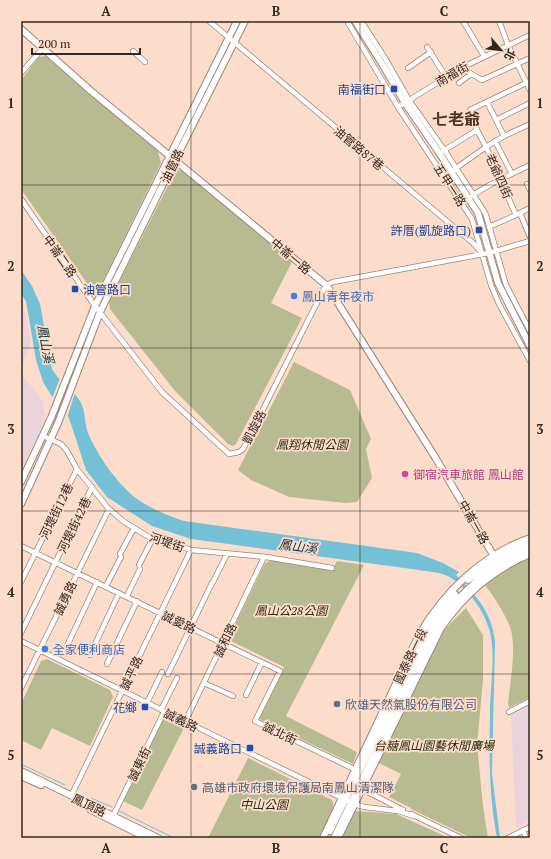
<svg xmlns="http://www.w3.org/2000/svg" width="551" height="859" font-family="'PT Serif','Noto Sans TC',serif">
<rect width="100%" height="100%" fill="#fcddcb"/>
<path fill="#ebd3dc" d="M21 300 23 305 31 341 21 372Z
M21 375 35 390 43 402 45 421 21 470Z
M530 704V821L516 828 511 714Z"/>
<path fill="#b8bb91" d="M45 56 158 151 161 163 101 285 96 289H91L21 189V80L39 57Z
M177 170 182 171 292 262 271 303 302 318 236 444 233 446 228 444 175 391 110 309 109 302 174 174Z
M294 362 350 390 371 439 366 449 372 478 357 502 345 503 289 497 251 480 238 470Z
M530 558V697L509 708 508 704C510 683 517 646 510 627 505 614 493 595 484 584L510 567Z
M272 560 332 570 337 561 364 565 286 716 357 752 353 764 259 719 284 667 231 641 230 636 265 563Z
M466 608 483 635V680L477 745 483 806 488 838H473L465 835 411 809V808L389 797 401 774 377 762 442 632Z
M47 659 110 690 113 697 90 746 52 728 41 750 21 740V704L41 661Z
M167 717 185 726 142 810 123 801 163 718Z
M248 758 332 800C337 812 325 827 319 838H208Z
M355 811 396 814 449 838H342Z"/>
<path fill="#74c1d7" d="M21 270 32 286 40 304 52 369C59 382 73 389 80 401 86 411 84 422 88 433 97 455 120 488 140 501 154 510 169 516 184 521L417 553 443 563 459 572 456 575C476 595 492 612 495 642L492 774 500 838H497C489 797 489 755 490 713 490 689 495 661 491 637 488 616 469 589 451 578 442 572 430 572 419 570L191 539 152 526 107 497 86 470 69 418 51 395 43 382 36 360 26 301 21 294Z"/>
<path fill="#fcddcb" d="M60 378 75 393 67 418 52 399Z"/>
<g fill="none" stroke-linecap="round" stroke-linejoin="round">
<path stroke="#74c1d7" stroke-width="1" d="M21 764 65 785
M91 798 112 807
M119 811 174 838"/>
<g stroke="#a18575" stroke-width="6">
<path id="street" d="M209 21 473 243 480 251
M347 21 398 107 472 219 491 285 499 304 530 361
M361 21 385 58 409 100 445 151 482 208 486 215 506 285 530 331
M463 21 484 56
M499 21 508 45 530 90
M427 47 446 77
M133 51 145 62
M408 68 431 52
M461 68 482 80 530 58
M21 73 43 48
M459 83 471 74
M487 102 504 136
M398 107 461 68 530 35
M496 120 530 103
M530 124 504 136 486 147 516 215 530 208
M495 141 512 174
M443 151 477 130
M445 176 486 147 477 130 470 110 530 81
M527 184 530 190
M21 199 95 306 162 392 229 454 239 452 243 449 326 285 333 282 489 253 530 241
M462 203C482 187 506 177 530 165
M520 213 530 237
M489 227 516 215
M43 436 61 444 67 451 77 469 108 508 123 521 147 536 191 550 266 557 332 568
M21 546 280 671 255 721 356 770
M120 554 134 528
M139 565 153 538
M21 582 77 469
M213 582 227 554
M106 586 121 557
M127 596 140 569
M21 633 92 487
M21 641 354 804 364 807 398 811 414 816
M66 648 97 582
M90 655 119 593
M107 664 137 601
M168 674 212 583
M204 683 233 696
M21 688 109 509
M246 695 262 662
M147 703 162 672
M161 710 177 678
M509 712 530 701
M185 722 264 557
M362 789 403 810
M71 796 191 550
M411 814 461 838
M113 816 164 712
M523 830 526 838
M508 838 530 827"/>
</g>
<g stroke="#a18575" stroke-width="8">
<path id="secondary" d="M355 21 381 62 405 103 440 154 478 213 498 283 530 346
M21 29 91 91 326 285 331 292 435 457 501 568
M21 482 51 418 95 306 237 21
M21 504 58 423 100 312 175 160 245 21
M468 580 496 560 530 543
M21 771 158 838
M21 776 41 785
M91 810 147 838
M330 831 432 623 455 594
M323 838 419 635C443 593 483 554 530 538
M334 838 437 625C462 590 490 566 530 549
M338 838 441 628C465 594 492 570 530 554"/>
</g>
<use href="#street" stroke="#fff" stroke-width="4.5"/>
<use href="#secondary" stroke="#fff" stroke-width="6"/>
</g>
<path fill="none" stroke="#332821" stroke-width="1" stroke-opacity="0.55" d="M191 21V838M360 21V838M21 185H530M21 348H530M21 511H530M21 674H530"/>
<g fill="#1a4fb4" stroke="#fcddcb" stroke-width="1.5">
<rect x="390" y="85" width="8" height="8" rx="2"/>
<rect x="475" y="226" width="8" height="8" rx="2"/>
<rect x="71" y="285" width="8" height="8" rx="2"/>
<rect x="141" y="703" width="8" height="8" rx="2"/>
<rect x="246" y="744" width="8" height="8" rx="2"/>
</g>
<g fill="#3f7fe0" stroke="#fcddcb" stroke-width="1.5">
<circle cx="294" cy="296" r="4"/>
<circle cx="45" cy="649" r="4"/>
</g>
<circle fill="#d1479c" stroke="#fcddcb" stroke-width="1.5" cx="405" cy="474" r="4"/>
<g fill="#5c6f8a" stroke="#fcddcb" stroke-width="1.5">
<circle cx="337" cy="704" r="4"/>
<circle cx="194" cy="787" r="4"/>
</g>
<g text-anchor="middle" dominant-baseline="central" stroke-width="3.5" stroke-linejoin="round" paint-order="stroke">
<g font-size="12" fill="#332821" stroke="#fcddcb">
<text transform="translate(452 74) rotate(-30)">南福街</text>
<text transform="translate(359 148) rotate(40)">油管路87巷</text>
<text transform="translate(172 166) rotate(-64)">油管路</text>
<text transform="translate(499 176) rotate(66)">老爺四街</text>
<text transform="translate(450 185) rotate(57)">五甲一路</text>
<text transform="translate(60 256) rotate(55)">中崙二路</text>
<text transform="translate(291 256) rotate(40)">中崙一路</text>
<text transform="translate(254 427) rotate(-63)">凱旋路</text>
<text transform="translate(56 511) rotate(-64)">河堤街12巷</text>
<text transform="translate(474 522) rotate(60)">中崙一路</text>
<text transform="translate(74 525) rotate(-64)">河堤街42巷</text>
<text transform="translate(167 542) rotate(19)">河堤街</text>
<text transform="translate(65 598) rotate(-64)">誠勇路</text>
<text transform="translate(179 622) rotate(26)">誠愛路</text>
<text transform="translate(225 640) rotate(-64)">誠和路</text>
<text transform="translate(410 656) rotate(-64)">國泰路一段</text>
<text transform="translate(131 673) rotate(-64)">誠平路</text>
<text transform="translate(181 720) rotate(26)">誠義路</text>
<text transform="translate(280 733) rotate(26)">誠北街</text>
<text transform="translate(139 764) rotate(-64)">誠東街</text>
<text transform="translate(89 805) rotate(26)">鳳頂路</text>
</g>
<g font-size="12" fill="#164399" stroke="#fcddcb" text-anchor="end">
<text x="386" y="89">南福街口</text>
<text x="471" y="230">許厝(凱旋路口)</text>
<text x="83" y="289" text-anchor="start">油管路口</text>
<text x="137" y="707">花鄉</text>
<text x="242" y="748">誠義路口</text>
</g>
<g font-size="12" fill="#366cbe" stroke="#fcddcb" text-anchor="start">
<text x="302" y="296">鳳山青年夜市</text>
<text x="53" y="649">全家便利商店</text>
</g>
<g font-size="12" font-style="italic" fill="#2b2c10" stroke="#fcddcb">
<text x="312" y="444">鳳翔休閒公園</text>
<text x="291" y="610">鳳山公28公園</text>
<text x="434" y="745">台糖鳳山園藝休閒廣場</text>
<text x="264" y="804">中山公園</text>
</g>
<g font-size="12" fill="#b23c85" stroke="#fcddcb" text-anchor="start">
<text x="413" y="474">御宿汽車旅館 鳳山館</text>
</g>
<g font-size="12" fill="#4e5e75" stroke="#fcddcb" text-anchor="start">
<text x="345" y="704">欣雄天然氣股份有限公司</text>
<text x="202" y="787">高雄市政府環境保護局南鳳山清潔隊</text>
</g>
<g font-size="13" font-style="italic" fill="#123740" stroke="#fcddcb">
<text transform="translate(46 344) rotate(79)">鳳山溪</text>
<text transform="translate(298 546) rotate(7)">鳳山溪</text>
</g>
<g font-size="16" font-weight="bold" fill="#4c3425" stroke="#fcddcb">
<text x="456" y="119">七老爺</text>
</g>
</g>
<rect width="551" height="859" fill="none" stroke="#fcddcb" stroke-width="44"/>
<g transform="translate(501 50) rotate(118)" stroke="#fcddcb" stroke-width="3" paint-order="stroke">
<path d="M0-3L7 15L0 10L-7 15Z" fill="#332821"/>
<text y="-6" font-size="11" font-weight="bold" text-anchor="middle" fill="#332821">北</text>
</g>
<path d="M32 48v6h108v-6" fill="none" stroke="#332821" stroke-width="2"/>
<text x="38" y="48" font-size="12" fill="#332821" stroke="#fcddcb" stroke-width="3" paint-order="stroke">200 m</text>
<rect x="22" y="22" width="507" height="815" fill="none" stroke="#332821" stroke-width="1.5"/>
<g font-size="13" text-anchor="middle" font-weight="bold" fill="#332821">
<text x="106" y="16">A</text>
<text x="276" y="16">B</text>
<text x="444" y="16">C</text>
<text x="11" y="108">1</text>
<text x="540" y="108">1</text>
<text x="11" y="271">2</text>
<text x="540" y="271">2</text>
<text x="11" y="434">3</text>
<text x="540" y="434">3</text>
<text x="11" y="597">4</text>
<text x="540" y="597">4</text>
<text x="11" y="760">5</text>
<text x="540" y="760">5</text>
<text x="106" y="853">A</text>
<text x="276" y="853">B</text>
<text x="444" y="853">C</text>
</g>
</svg>
